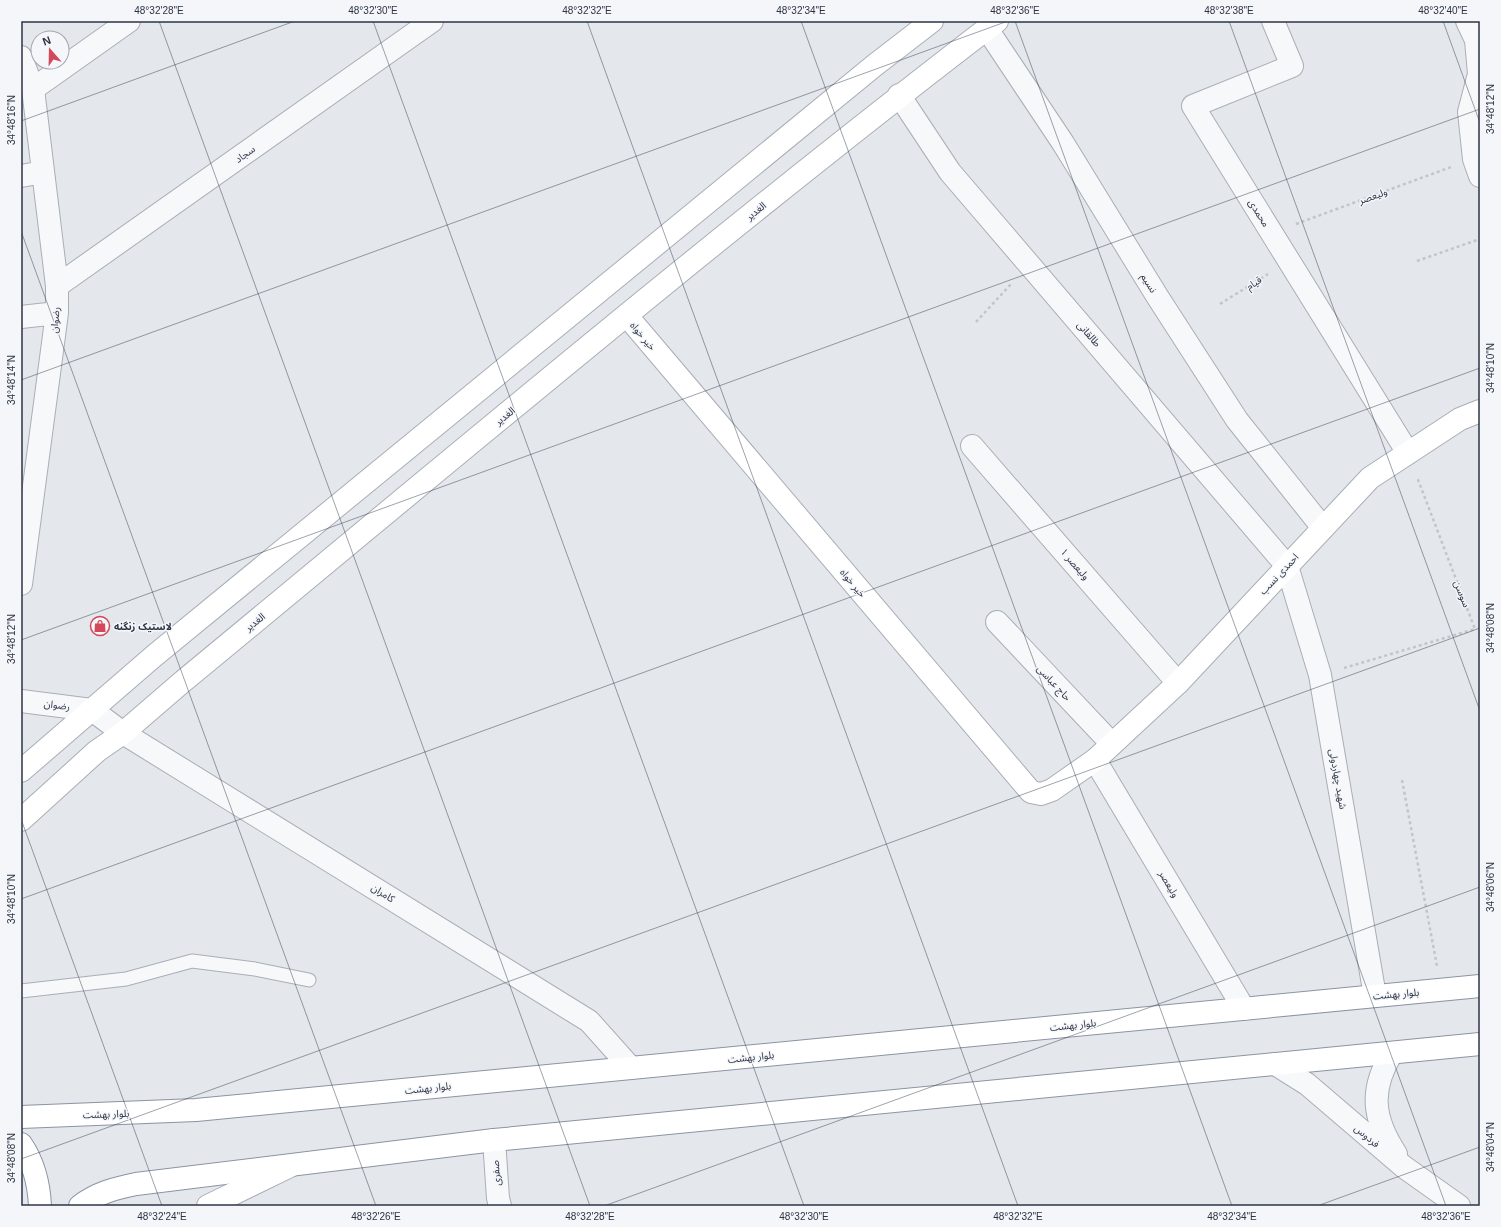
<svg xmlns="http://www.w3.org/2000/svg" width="1501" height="1227" font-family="Arial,'Noto Sans Arabic',sans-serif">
<rect width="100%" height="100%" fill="#e4e7ec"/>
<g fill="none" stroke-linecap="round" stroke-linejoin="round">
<g stroke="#a9aeb7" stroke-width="15">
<path id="lane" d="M21 991 126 979 192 961 255 969 309 980"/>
</g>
<g stroke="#a9aeb7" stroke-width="24">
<path id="street" d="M1273 21 1292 66 1193 106 1408 453
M1467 21 1476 40 1479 74 1469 112 1474 159 1480 176
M987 29 1063 143 1157 296 1237 420 1323 528
M21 57 33 89 57 286V313L21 584
M33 89 129 21
M899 95 950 172 1287 566 1320 675 1375 996
M21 176 43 172
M57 286 432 21
M21 317 57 313
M972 446 1178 683
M997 622 1112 744
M21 701 92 710 123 733 589 1021 631 1068
M1095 760 1244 1009
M1392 1053C1369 1090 1373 1119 1396 1154
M1275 1064 1307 1084 1404 1167 1459 1206
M494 1140 498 1198 500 1206"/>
</g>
<g stroke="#a9aeb7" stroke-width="24">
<path id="secondary" d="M627 316 1031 792 1041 794 1052 790 1095 760 1178 683 1370 478 1460 419 1480 411
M21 771 154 656 875 65 932 21
M21 820 97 751 123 733 181 683C451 460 719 234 997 21
M208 1206 290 1166"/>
</g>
<g stroke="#8b94a3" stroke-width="24">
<path id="highway" d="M21 1117 196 1110 1480 986
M21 1144C34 1163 39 1183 40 1206
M80 1206C97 1193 116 1188 136 1184L494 1140 1480 1044"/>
</g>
<path stroke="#c2c5cb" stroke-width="2.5" stroke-dasharray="3 3" stroke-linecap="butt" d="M1296 224 1451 167
M1417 261 1480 239
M1220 304 1268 274
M976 322 1012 283
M1344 668 1475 629 1417 477
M1402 780 1437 966"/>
<use href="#lane" stroke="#f7f8fa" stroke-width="13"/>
<use href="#street" stroke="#f7f8fa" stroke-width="22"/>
<use href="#secondary" stroke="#fff" stroke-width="22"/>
<use href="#highway" stroke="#fff" stroke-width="22"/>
</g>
<path fill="none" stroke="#2b3445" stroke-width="1" stroke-opacity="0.45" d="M159 21 590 1206M373 21 804 1206M587 21 1018 1206M801 21 1232 1206M1015 21 1446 1206M1229 21 1480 711M1443 21 1480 123M21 121 295 21M21 231 376 1206M21 380 1008 21M21 640 1480 109M21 819 162 1206M21 899 1480 368M21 1159 1480 628M604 1206 1480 887M1317 1206 1480 1147"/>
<defs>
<g id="shop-ring" transform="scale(1)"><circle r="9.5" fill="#f4f6f9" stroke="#d1495b" stroke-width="1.5"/><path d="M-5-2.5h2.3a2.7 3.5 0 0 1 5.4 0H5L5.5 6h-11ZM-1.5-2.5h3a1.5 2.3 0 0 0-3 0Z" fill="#d1495b"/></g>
</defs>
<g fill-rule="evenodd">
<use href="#shop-ring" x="100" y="626"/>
</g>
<g text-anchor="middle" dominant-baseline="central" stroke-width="3" stroke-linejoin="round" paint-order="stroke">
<g font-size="10" fill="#2b3445" stroke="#f4f6f9">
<text transform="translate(245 154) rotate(-35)">سجاد</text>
<text transform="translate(1373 196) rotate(-20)">ولیعصر</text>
<text transform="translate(756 211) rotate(-39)">الغدیر</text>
<text transform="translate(1259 213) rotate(58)">محمدی</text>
<text transform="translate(1149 283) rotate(58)">نسیم</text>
<text transform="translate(1254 283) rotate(-32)">قیام</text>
<text transform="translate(55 320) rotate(-85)">رضوان</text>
<text transform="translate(1089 334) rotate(49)">طالقانی</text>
<text transform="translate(643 336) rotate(50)">خیر خواه</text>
<text transform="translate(505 416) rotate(-39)">الغدیر</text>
<text transform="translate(1075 564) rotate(49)">ولیعصر ۱</text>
<text transform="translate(1279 574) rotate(-47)">احمدی نسب</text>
<text transform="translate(853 583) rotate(50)">خیر خواه</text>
<text transform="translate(1462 594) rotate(69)">سوسن</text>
<text transform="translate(255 622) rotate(-39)">الغدیر</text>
<text transform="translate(1054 683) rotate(47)">حاج عباسی</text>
<text transform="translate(57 705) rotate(7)">رضوان</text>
<text transform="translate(1338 779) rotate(80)">شهید چهاردولی</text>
<text transform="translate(1169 884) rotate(59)">ولیعصر</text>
<text transform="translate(383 893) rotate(32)">کامران</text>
<text transform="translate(1396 994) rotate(-5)">بلوار بهشت</text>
<text transform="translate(1073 1025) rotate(-6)">بلوار بهشت</text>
<text transform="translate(751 1057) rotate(-6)">بلوار بهشت</text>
<text transform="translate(428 1088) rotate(-6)">بلوار بهشت</text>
<text transform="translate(106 1114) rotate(-2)">بلوار بهشت</text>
<text transform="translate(1367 1136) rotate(40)">فردوس</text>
<text transform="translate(496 1173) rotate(-94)">صفری</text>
</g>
<g font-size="10" font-weight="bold" fill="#2b3445" stroke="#f4f6f9" text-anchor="start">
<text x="114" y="626">لاستیک زنگنه</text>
</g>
</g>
<rect width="1501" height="1227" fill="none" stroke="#f4f6f9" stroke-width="44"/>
<g transform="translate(50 50) rotate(340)"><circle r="19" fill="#f4f6f9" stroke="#a4a8b1"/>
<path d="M0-3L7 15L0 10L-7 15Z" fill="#d1495b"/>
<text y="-6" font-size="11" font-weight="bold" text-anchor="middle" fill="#2b3445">N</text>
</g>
<rect x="22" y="22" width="1457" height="1183" fill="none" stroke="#2b3445" stroke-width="1.5"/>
<g font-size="10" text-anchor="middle" fill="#2b3445">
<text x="159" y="14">48°32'28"E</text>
<text x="373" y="14">48°32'30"E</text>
<text x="587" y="14">48°32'32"E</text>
<text x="801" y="14">48°32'34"E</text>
<text x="1015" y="14">48°32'36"E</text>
<text x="1229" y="14">48°32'38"E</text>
<text x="1443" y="14">48°32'40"E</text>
<text transform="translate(1490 109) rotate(-90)" y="4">34°48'12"N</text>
<text transform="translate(11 120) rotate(-90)" y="4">34°48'16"N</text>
<text transform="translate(1490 368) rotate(-90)" y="4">34°48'10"N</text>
<text transform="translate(11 380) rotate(-90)" y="4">34°48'14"N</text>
<text transform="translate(1490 628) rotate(-90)" y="4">34°48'08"N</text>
<text transform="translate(11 639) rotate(-90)" y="4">34°48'12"N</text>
<text transform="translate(1490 887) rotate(-90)" y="4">34°48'06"N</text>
<text transform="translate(11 899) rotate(-90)" y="4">34°48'10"N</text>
<text transform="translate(1490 1147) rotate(-90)" y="4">34°48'04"N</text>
<text transform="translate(11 1158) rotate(-90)" y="4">34°48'08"N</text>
<text x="162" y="1220">48°32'24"E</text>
<text x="376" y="1220">48°32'26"E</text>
<text x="590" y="1220">48°32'28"E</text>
<text x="804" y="1220">48°32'30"E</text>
<text x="1018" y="1220">48°32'32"E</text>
<text x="1232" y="1220">48°32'34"E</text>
<text x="1446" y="1220">48°32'36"E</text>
</g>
</svg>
